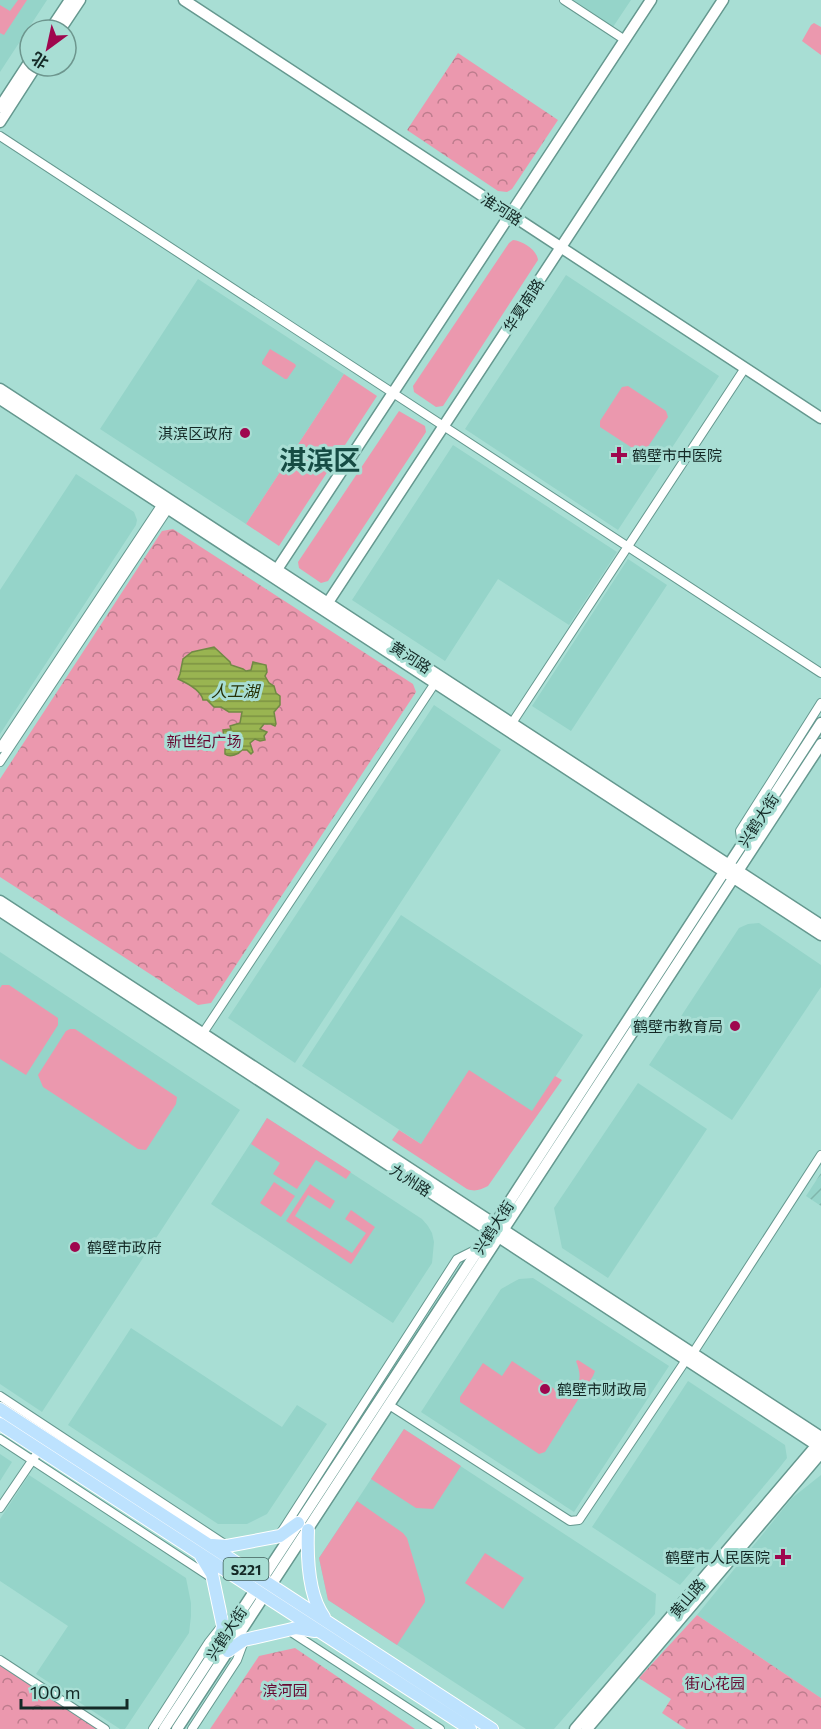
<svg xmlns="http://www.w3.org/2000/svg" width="821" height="1729" font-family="Commissioner,'Noto Sans SC',sans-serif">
<defs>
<pattern id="industrial-furrows" width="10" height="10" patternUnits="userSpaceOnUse" patternTransform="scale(1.5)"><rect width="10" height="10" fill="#95d4c9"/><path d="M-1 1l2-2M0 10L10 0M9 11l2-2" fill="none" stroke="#80b6ac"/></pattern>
<pattern id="park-crowns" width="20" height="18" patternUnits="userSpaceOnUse" patternTransform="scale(1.5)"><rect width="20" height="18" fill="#eb98ae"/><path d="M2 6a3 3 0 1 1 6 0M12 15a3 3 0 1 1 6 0" fill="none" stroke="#bd7c8d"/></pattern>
<pattern id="water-rules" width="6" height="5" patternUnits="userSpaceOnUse" patternTransform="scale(1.5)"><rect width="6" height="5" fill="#99b451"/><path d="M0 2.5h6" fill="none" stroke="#7c9243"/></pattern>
</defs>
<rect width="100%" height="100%" fill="#a8ded4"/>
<path fill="#95d4c9" d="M0 0H47L0 72Z
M573 0H631L613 27Z
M566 275 719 376 618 530 465 429Z
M198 279 344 374 246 524 100 429Z
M453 445 617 552 569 625 498 579 445 661 352 600Z
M76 474 134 512 137 520 136 525 0 734V590Z
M628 559 667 585 571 731 532 706Z
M434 705 501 750 295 1063 228 1018Z
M401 915 583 1035 532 1112 421 1144 302 1066Z
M759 923 821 965V987L732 1120 649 1065 739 928 748 924Z
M0 952 240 1110 42 1412 0 1384Z
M638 1083 707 1129 608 1278 562 1248 554 1208Z
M267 1118 422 1219 428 1226 432 1233 434 1242 432 1263 393 1323 211 1204Z
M533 1278 669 1366 574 1512 421 1412 501 1289 519 1279Z
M131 1328 282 1427 297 1405 327 1424 267 1514 247 1524H218L68 1425Z
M688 1381 785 1445 787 1458 780 1467 680 1585 592 1527Z
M404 1429 656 1594 655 1614 554 1729H526L328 1600 319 1558Z
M0 1454 12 1462 0 1481Z
M29 1475 186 1578 191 1603V1616L189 1633 125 1729H120L36 1674 68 1626 0 1581V1519Z
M821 1475V1698L697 1615 792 1498Z"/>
<path fill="url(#industrial-furrows)" d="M821 1173V1206L806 1196Z"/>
<path fill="#eb98ae" d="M18 0H27L4 35 0 33V5L10 11Z
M814 23 821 27V55L802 41 811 25Z
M513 240C523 241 537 250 538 260L443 406 436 407 414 392 413 386 509 243Z
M270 349 295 364 296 366 287 379H285L262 364V362Z
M344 374 377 396 279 546 246 524Z
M628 386 666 411 668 417 645 451 640 453 600 427V421L622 387Z
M399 411 425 426 426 432 328 581 321 583 299 568 298 562Z
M2 985H9L58 1018V1025L26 1075 0 1059V988Z
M70 1029H75L177 1097 176 1104 146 1150 138 1149 43 1087 38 1075 66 1031Z
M469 1070 532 1111 555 1076 562 1080 488 1186C480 1190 475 1192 467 1189L392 1140 399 1130 421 1144Z
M267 1118 351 1172 346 1179 316 1160 297 1189 273 1174 280 1163 251 1144Z
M274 1182 295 1196 281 1217 260 1203Z
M310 1184 335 1201 330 1209 308 1195 295 1216 352 1253 366 1233 345 1219 351 1210 375 1227 351 1264 286 1221Z
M578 1360 595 1371 593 1376 545 1452 539 1454 460 1402V1397L483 1363 502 1376 512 1361 559 1392C581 1391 583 1379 576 1361Z
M404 1429 461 1466 433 1509 416 1508 371 1479Z
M357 1501 403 1533 407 1538 425 1598V1602L397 1645 328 1600 319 1558Z
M485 1553 524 1578 503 1609 465 1583Z"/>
<path fill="url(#park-crowns)" d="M458 53 558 120 512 189 507 192 498 191 407 130Z
M173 529 413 684 416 692 211 1003 198 1005 0 877V779L162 531Z
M697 1615 821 1698V1729H686L662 1713 671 1699 639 1678Z
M295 1648 415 1729H210L259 1656Z
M0 1660 105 1729H0Z"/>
<path fill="url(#water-rules)" stroke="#718a44" stroke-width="1.5" d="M214 647 230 662 231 665 243 669 246 671 251 670 253 662 266 665 267 672 265 676 269 683 274 686 276 693 280 696V705L274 712 276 724 275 726 271 724H264L260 729 267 732 264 736 265 740 260 741 255 739 250 743 253 752 251 754 247 750H242C239 754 230 758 225 754V749H232L233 747 230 744 228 739 224 738 223 730 231 729 230 726 240 723 242 712H229L221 707H214L207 700H203C201 690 187 683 178 679L180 674 183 659 192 652Z"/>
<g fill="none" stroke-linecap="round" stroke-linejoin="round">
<g stroke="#65988f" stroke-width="10">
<path id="street" d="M564 0 625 40
M0 136 821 673
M512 723 745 368
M0 748 162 504
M0 762 168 509
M742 845 740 831 821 703
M203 1033 437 680
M693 1353 821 1155
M0 1396 223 1543
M389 1405 570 1521 579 1520 686 1360
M0 1439 212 1578
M0 1508 40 1449
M282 1531 457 1259 479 1248
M288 1630 440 1729
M0 1660 105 1729
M153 1729 209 1642 220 1628
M192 1729 237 1660 244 1641"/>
</g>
<g stroke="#65988f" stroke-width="13">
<path id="secondary" d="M184 0 821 418
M50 30 70 0
M60 30 80 0
M0 107 30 61
M0 122 36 66
M0 389 821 925
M0 399 821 935
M274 574 651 0
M325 607 723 0
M0 901 821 1437
M0 911 821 1448
M164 1729 480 1247 821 723
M177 1729 821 744
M575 1729 821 1440
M587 1729 821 1453"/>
</g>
<g stroke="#fff" stroke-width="14">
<path id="primary" d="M0 1409 492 1729
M0 1424 470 1729
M308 1530C307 1556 308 1595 324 1617
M212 1545 227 1546 280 1536 298 1523
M201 1556 212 1574 223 1626 219 1644
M228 1651 244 1640 288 1630 296 1628 315 1631"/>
</g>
<use href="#street" stroke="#fff" stroke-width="8"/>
<use href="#secondary" stroke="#fff" stroke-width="10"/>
<use href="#primary" stroke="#bde2fe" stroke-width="12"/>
</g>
<g fill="#9f074e" stroke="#a8ded4" stroke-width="2">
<circle cx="245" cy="433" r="6"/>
<path d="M616 446h6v6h6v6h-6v6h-6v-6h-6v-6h6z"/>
<circle cx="735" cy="1026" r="6"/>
<circle cx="75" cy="1247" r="6"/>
<circle cx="545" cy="1389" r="6"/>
<path d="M780 1548h6v6h6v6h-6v6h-6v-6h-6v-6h6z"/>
</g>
<g text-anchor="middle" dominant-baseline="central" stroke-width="6" stroke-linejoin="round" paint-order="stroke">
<rect fill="#a8ded4" stroke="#405f5a" stroke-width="1.5" x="223.5" y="1558" width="45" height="22" rx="4.5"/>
<g font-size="14" font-weight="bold" fill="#142926">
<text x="246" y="1569">S221</text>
</g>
<g font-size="15" fill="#142926" stroke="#a8ded4">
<text transform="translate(502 209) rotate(33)">淮河路</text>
<text transform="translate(523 305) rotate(-57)">华夏南路</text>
<text transform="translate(411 657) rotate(33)">黄河路</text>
<text transform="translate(758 820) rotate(-57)">兴鹤大街</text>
<text transform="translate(411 1180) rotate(33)">九州路</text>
<text transform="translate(493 1227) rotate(-57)">兴鹤大街</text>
<text transform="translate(687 1598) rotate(-50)">黄山路</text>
<text transform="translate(226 1633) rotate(-57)">兴鹤大街</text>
</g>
<g font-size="15" fill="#142926" stroke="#a8ded4" text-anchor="end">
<text x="233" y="433">淇滨区政府</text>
<text x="632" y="455" text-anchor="start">鹤壁市中医院</text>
<text x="723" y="1026">鹤壁市教育局</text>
<text x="87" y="1247" text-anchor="start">鹤壁市政府</text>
<text x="557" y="1389" text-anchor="start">鹤壁市财政局</text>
<text x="770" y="1557">鹤壁市人民医院</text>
</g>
<g font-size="15" fill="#670831" stroke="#a8ded4">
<text x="204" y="741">新世纪广场</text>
<text x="715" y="1683">街心花园</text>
<text x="285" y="1690">滨河园</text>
</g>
<g font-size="16" font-style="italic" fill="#263106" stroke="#a8ded4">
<text x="235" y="690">人工湖</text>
</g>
<g font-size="27" font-weight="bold" fill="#164c44" stroke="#a8ded4">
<text x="320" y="459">淇滨区</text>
</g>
</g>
<g transform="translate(48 48) rotate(213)"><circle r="28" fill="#a8ded4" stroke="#6d968e" stroke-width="1.5"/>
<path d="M0-4.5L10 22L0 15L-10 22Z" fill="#9f074e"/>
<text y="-9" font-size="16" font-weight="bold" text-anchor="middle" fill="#142926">北</text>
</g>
<path d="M21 1699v9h106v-9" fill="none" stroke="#142926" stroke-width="3"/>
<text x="30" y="1699" font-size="18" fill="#142926" stroke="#a8ded4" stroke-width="4.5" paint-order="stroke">100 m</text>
</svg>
